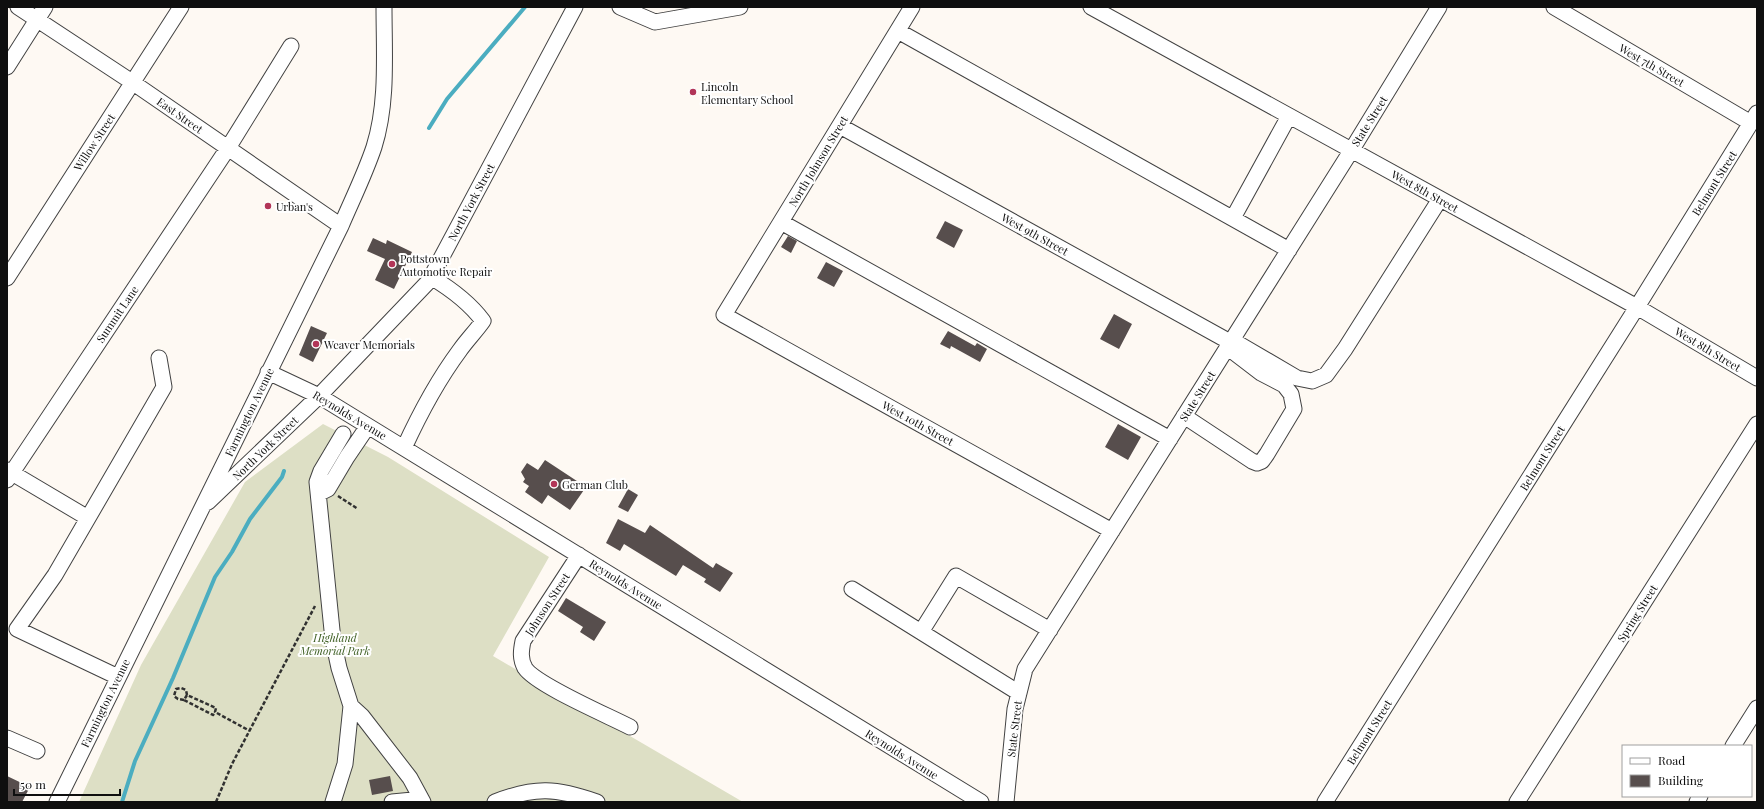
<svg xmlns="http://www.w3.org/2000/svg" width="1764" height="809" font-family="'Playfair Display',serif">
<rect width="100%" height="100%" fill="#fef9f3"/>
<path fill="#dddfc5" d="M323 424 388 457 549 557 493 656 743 802H79L141 665 245 482Z"/>
<g fill="none" stroke-linecap="round" stroke-linejoin="round">
<path stroke="#4badc0" stroke-width="4" d="M429 128 447 99 525 7
M122 802 135 761 173 678 215 577 232 552 250 519 282 477 284 471"/>
</g>
<path fill="#574e4d" d="M945 221 963 230 954 248 936 238Z
M788 236 797 241 791 253 781 247Z
M373 238 386 244 387 240 412 252 394 289 375 280 385 259 367 251Z
M826 262 843 271 834 287 817 278Z
M1114 314 1132 324 1119 349 1100 339Z
M311 326 327 333 313 362 299 355Z
M948 331 975 346 977 343 987 349 980 362 951 346 950 349 940 344Z
M1118 424 1141 437 1128 460 1105 447Z
M545 460 586 487 570 510 548 495 542 504 525 492 529 486 523 482 525 479 521 472 527 463 538 470Z
M628 489 638 495 628 512 618 507Z
M618 519 645 533 650 525 713 568 716 563 733 573 720 592 704 582 706 579 683 565 676 576 624 544 620 551 606 543Z
M566 598 606 622 594 641 580 632 583 627 558 611Z
M7 776 30 787 22 802H7Z
M390 776 393 791 372 795 369 780Z"/>
<g fill="none" stroke-linecap="round" stroke-linejoin="round">
<g stroke="#424242" stroke-width="17">
<path id="minor" d="M18 7 132 82 341 226
M620 7 655 22 740 7
M912 7 724 315 1112 531
M1091 7 1637 307 1757 378
M1554 7 1751 123
M898 31 1289 250
M7 67 45 7
M840 126 1230 342
M1233 218 1289 116
M781 222 1170 439
M7 278 181 7
M1232 340 1297 378 1312 381 1326 375 1345 349 1440 199
M268 372 319 396 981 802
M1184 416 1252 461 1257 463 1262 461 1267 454 1294 409 1291 394 1284 385 1261 373 1227 347
M404 448C420 413 437 381 460 350 467 340 476 331 483 321 469 302 451 289 431 277
M7 470 88 518
M7 480 228 148 291 46
M320 493 328 489 347 457 368 426
M208 502 319 396 429 281 575 7
M579 555 523 641C521 651 520 659 525 668 536 685 609 716 630 727
M852 589 921 632
M118 677 17 629 55 575 164 387 159 358
M1019 693 921 632 956 576 1050 630
M351 706 362 716 410 778 423 802
M7 738 37 751
M1733 746 1757 708
M57 802 341 226C352 200 365 174 374 147 388 103 384 53 384 7
M333 802 345 764 351 706 339 668 333 640 317 482 321 471 343 434
M392 802 413 800 422 802
M495 802C535 786 557 788 597 802
M1006 802 1015 709 1025 669 1351 151 1439 7
M1325 802 1637 307 1757 113
M1517 802 1757 424
M1697 802 1700 796"/>
</g>
<path stroke="#313131" stroke-width="2.5" stroke-dasharray="4 2" stroke-linecap="butt" d="M338 496 358 509
M187 695 184 700 213 715 215 712
M184 700 178 699 174 696 176 689 181 688 186 690 187 695 216 708 215 712 250 731
M216 802 232 764 315 606"/>
<use href="#minor" stroke="#fff" stroke-width="15"/>
</g>
<g fill="#b23558" stroke="#fff" stroke-width="1.5">
<circle cx="693" cy="92" r="4"/>
<circle cx="268" cy="206" r="4"/>
<circle cx="392" cy="264" r="4"/>
<circle cx="316" cy="344" r="4"/>
<circle cx="554" cy="484" r="4"/>
</g>
<g text-anchor="middle" dominant-baseline="central" stroke-width="4" stroke-linejoin="round" paint-order="stroke">
<g font-size="11" fill="#0f0f0f" stroke="#fff">
<text transform="translate(1652 65) rotate(30)">West 7th Street</text>
<text transform="translate(180 115) rotate(35)">East Street</text>
<text transform="translate(1369 121) rotate(-58)">State Street</text>
<text transform="translate(94 142) rotate(-57)">Willow Street</text>
<text transform="translate(818 161) rotate(-59)">North Johnson Street</text>
<text transform="translate(1714 183) rotate(-58)">Belmont Street</text>
<text transform="translate(1425 191) rotate(29)">West 8th Street</text>
<text transform="translate(471 202) rotate(-62)">North York Street</text>
<text transform="translate(1035 234) rotate(29)">West 9th Street</text>
<text transform="translate(117 314) rotate(-56)">Summit Lane</text>
<text transform="translate(1708 349) rotate(31)">West 8th Street</text>
<text transform="translate(1197 396) rotate(-58)">State Street</text>
<text transform="translate(249 412) rotate(-64)">Farmington Avenue</text>
<text transform="translate(350 415) rotate(31)">Reynolds Avenue</text>
<text transform="translate(918 423) rotate(29)">West 10th Street</text>
<text transform="translate(265 448) rotate(-44)">North York Street</text>
<text transform="translate(1542 458) rotate(-58)">Belmont Street</text>
<text transform="translate(626 584) rotate(32)">Reynolds Avenue</text>
<text transform="translate(547 604) rotate(-57)">Johnson Street</text>
<text transform="translate(1637 613) rotate(-58)">Spring Street</text>
<text transform="translate(105 703) rotate(-64)">Farmington Avenue</text>
<text transform="translate(1014 729) rotate(-83)">State Street</text>
<text transform="translate(1369 732) rotate(-58)">Belmont Street</text>
<text transform="translate(902 754) rotate(32)">Reynolds Avenue</text>
</g>
<g font-size="11" fill="#0f0f0f" stroke="#fff" text-anchor="start">
<text x="701" y="86">Lincoln<tspan x="701" dy="13">Elementary School</tspan></text>
<text x="276" y="206">Urban's</text>
<text x="400" y="258">Pottstown<tspan x="400" dy="13">Automotive Repair</tspan></text>
<text x="324" y="344">Weaver Memorials</text>
<text x="562" y="484">German Club</text>
</g>
<g font-size="11" font-style="italic" fill="#406126" stroke="#fff">
<text x="335" y="637">Highland<tspan x="335" dy="13">Memorial Park</tspan></text>
</g>
</g>
<rect width="1764" height="809" fill="none" stroke="#0f0f0f" stroke-width="16"/>
<rect x="1622" y="745" width="130" height="52" fill="#ffffff" stroke="#9f9f9f"/>
<rect x="1630" y="758" width="20" height="6" fill="#ffffff" stroke="#9f9f9f"/>
<text x="1658" y="765" font-size="12" fill="#0f0f0f">Road</text>
<rect x="1630" y="775" width="20" height="12" fill="#574e4d" stroke="#9f9f9f"/>
<text x="1658" y="785" font-size="12" fill="#0f0f0f">Building</text>
<path d="M14 789v6h106v-6" fill="none" stroke="#0f0f0f" stroke-width="2"/>
<text x="20" y="789" font-size="12" fill="#0f0f0f" stroke="#ffffff" stroke-width="3" paint-order="stroke">50 m</text>
</svg>
